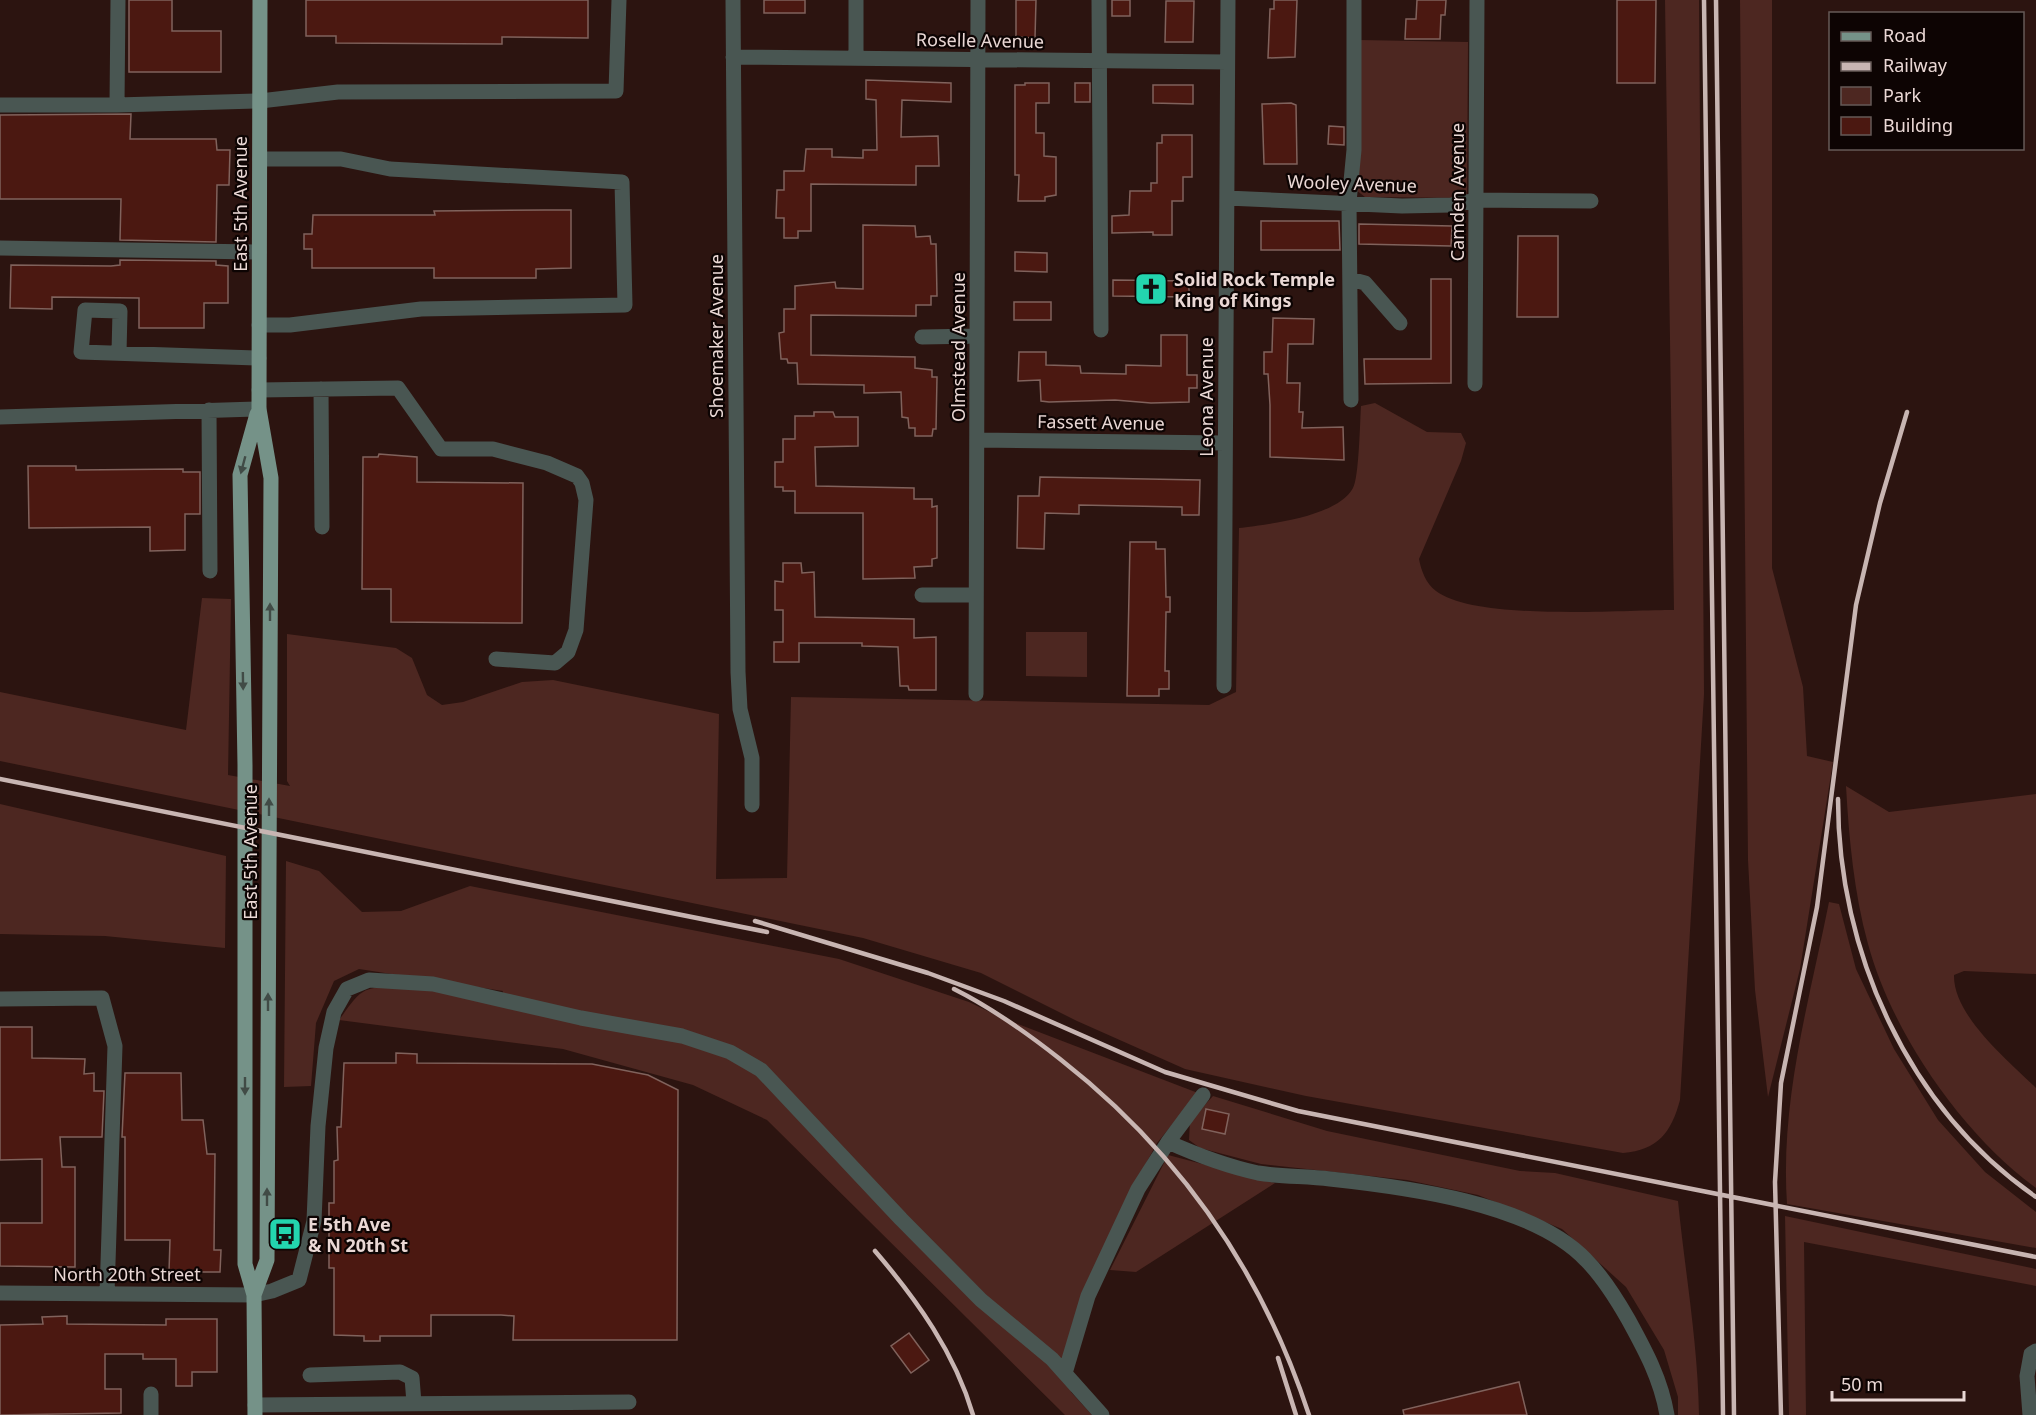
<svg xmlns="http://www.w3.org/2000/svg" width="2036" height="1415" font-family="'Noto Sans',sans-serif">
<rect width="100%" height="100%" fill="#2c1410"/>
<path fill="#4d2721" d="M1665 0H1699L1704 694 1680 1100C1671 1133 1658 1150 1623 1153L1306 1096 1185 1069 1077 1021 981 973 863 938 0 761V692L186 730 202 598 231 599 228 775 290 786 287 781V634L396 648 412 658 427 695 442 705 463 702 522 682 553 680 719 714 716 879 787 878 791 697 1209 705 1236 692 1239 528C1269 524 1337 517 1353 488 1359 478 1360 421 1361 406L1375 403 1427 432 1461 433 1466 443 1461 461 1419 559C1421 570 1426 584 1436 591 1475 621 1621 610 1674 610Z
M1740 0H1772V568L1803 687 1807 756 1833 762 1800 969 1768 1097 1755 990 1748 860Z
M1359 40 1468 42 1467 198 1365 197 1356 190Z
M1026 632H1087V677L1026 676Z
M1846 786 1889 812 2036 794V974L1964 971 1954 975C1953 1016 2009 1061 2036 1088V1188C1962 1134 1892 1033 1868 944 1854 893 1849 839 1846 786Z
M0 804 226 856 225 948 105 936 0 934Z
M286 861 319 871 362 912 401 911 470 886 839 959 969 1002 1000 1017 1198 1093 1157 1143 1138 1178 1066 1355 1071 1392 1092 1415H1065L767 1120 693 1085 563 1049 339 1020C346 1011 354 997 363 992 386 977 471 997 500 1002L503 991 359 969 334 981 316 1023 311 1086 284 1087Z
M1829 902 1839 904 1856 969 1894 1049 1938 1120 1985 1172 2036 1212V1248L1787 1204C1780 1101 1809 1002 1829 902Z
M1213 1096 1327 1131 1520 1171 1555 1173 1678 1201C1685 1272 1698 1343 1699 1415H1678V1397L1664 1350 1626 1287 1562 1229 1478 1195 1407 1180 1261 1164 1200 1148 1189 1140 1190 1121Z
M1168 1155 1275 1183 1136 1272 1110 1270Z
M1785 1216 2036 1269V1286L1804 1242 1806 1415H1789Z"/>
<path fill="#4b1811" stroke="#80625c" stroke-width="1.5" d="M129 0H172V31H221V72H129Z
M306 0H588V38L502 37V44L336 43V36H306Z
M764 0H805V13H764Z
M1016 0H1036L1035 38 1016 37Z
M1112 0H1130V16H1112Z
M1274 0H1297L1295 57 1268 58 1270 9H1274Z
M1417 0H1446L1445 15H1441L1440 39H1405L1406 19H1416Z
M1617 0H1656L1655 83H1617Z
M1166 1H1194L1193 42H1165Z
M866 80 951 83V102L902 100 901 137 938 136 939 166H916V185L811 184V231H798V238H784V218H776L777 190H784V171H804L806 149H832V157L863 158V150H877L876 100 866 99Z
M1025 83H1049V103H1036V133H1044V156L1056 157V195L1045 197V201H1018L1019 175H1015V85H1025Z
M1075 83H1090V102H1075Z
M1153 85H1193V104L1153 103Z
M1291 103 1296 105 1297 164H1264L1262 104Z
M131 114 130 139H216L217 150H230L229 185H217L216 242 120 240 121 199H0V115Z
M1329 126 1344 127V145L1328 144Z
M1162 135H1192V177H1183V201H1172V235H1153V232L1112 233V216L1129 215 1130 191H1151V183H1157V143H1162Z
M545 210H571V268L536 269V278H434V268H312V249H304V234H312L313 215H435L434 211Z
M1261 221H1339L1340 250H1261Z
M1359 224 1452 226 1451 246 1359 244Z
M863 225 915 226 916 237 930 236 931 244H936L937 296H931V305H916V316L811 315V355L915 357V368L932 370V377H937L936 429H933L932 436H915V428H909L908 418 902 417 901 392 864 393V385L798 384 797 363H788L787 359H781L779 333 784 332V309H795V286L835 282 836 288 863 289Z
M1518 236H1558V317H1517Z
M1015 252 1047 253V272L1015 271Z
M120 260 216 261V265L228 266V303H204V328H139V298L52 297V309L10 308 11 265 111 266 120 265Z
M1431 279H1451V383L1365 384 1364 359H1431Z
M1113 280 1189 281V297L1113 296Z
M1014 302H1051V320H1014Z
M1273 318 1314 319 1313 344H1288L1287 383H1300L1299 412H1303L1302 428 1343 427 1344 460 1270 457V405L1268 374H1264V352H1272Z
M1161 335H1187V375H1197V388H1189V402L1151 403 1115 400 1049 402 1041 401 1040 380 1018 381 1019 352H1046V365L1080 366 1081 373 1126 374V365L1161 366Z
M814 412H833L835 417H858V446L815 447 816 486 914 488V499H932V507L937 506V558L932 559V566L914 567 915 578 863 579V513H795V491H783V487H775V462H783V439H795V416H814Z
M379 454 417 457V482L523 483 522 623 391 622V589H362L363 457H378Z
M28 466H76V470L183 469V472H200V514H185V550L150 551V527L29 528Z
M1040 477 1200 480 1199 515H1182V507L1079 505V514L1045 513 1044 549 1017 548 1018 496H1039Z
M1130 542H1156V549H1165L1166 597H1170V612H1166L1165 671H1169V689H1159V696H1127Z
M783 563H801L802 573 814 572 815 617 914 619V638L936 637V690H909L908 686H900L898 647 862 646V643H799V662H774V642H783V610H775V581L783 582Z
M0 1027H32V1058L85 1059 84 1074 94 1073V1091H104L102 1137H60L62 1167H75V1267L0 1266V1223H42V1159L0 1160Z
M396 1053 417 1054V1063L592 1064 648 1075 678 1090 677 1340H513L514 1316 501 1315H431V1336H380V1341H364V1336L334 1335V1268H329V1203H334V1161L338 1160 337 1127H341L344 1063H396Z
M125 1073H181L182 1120H203L207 1154H215L214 1250H221L220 1272H169L170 1240H125V1137H122Z
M1206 1109 1229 1114 1225 1134 1202 1129Z
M67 1316V1324L166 1325V1319H217V1372H192V1386H176V1359H143V1354H105V1389H121V1413L0 1415V1325L43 1324 42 1317Z
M909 1333 929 1360 911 1373 891 1346Z
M1519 1382 1527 1415H1404L1403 1410Z"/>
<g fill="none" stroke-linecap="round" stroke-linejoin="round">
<path stroke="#495652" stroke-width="15" d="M118 0 117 105 260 101 338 92 616 91 619 0
M733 0 738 672 740 709 752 758V805
M1099 0 1101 330
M733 57 1227 62
M856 58V0
M0 105H117
M1227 198 1402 206 1451 205 1476 200 1591 201
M0 248 259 252
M1350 279 1365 283 1400 323
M259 325H290L421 309 625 305 622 182 390 169 341 159H260
M922 337 977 336
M119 353 120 311 85 310 81 352 259 358
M1475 384 1477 0
M321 389 322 527
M259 390 398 388 441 449H493L547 463 577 476 582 483 586 500 576 630 568 652 555 663 496 659
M1351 400 1349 202 1354 150V0
M209 410 210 571
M0 417 259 409
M977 440 1225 443
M922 595H976
M1224 686 1228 0
M976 694 978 0
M0 999 102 998 115 1046 107 1294
M1168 1142C1197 1155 1226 1166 1258 1173 1281 1177 1306 1176 1330 1179 1405 1187 1532 1203 1586 1260 1603 1277 1616 1298 1628 1319 1645 1350 1661 1379 1667 1415
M0 1293 254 1295 272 1291 299 1280 314 1221 318 1126 326 1048 334 1012 347 989 369 980 433 984 581 1018 682 1036 730 1052 761 1070 901 1219 981 1300 1052 1359 1102 1415
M1065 1373 1088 1296 1138 1189 1168 1142 1203 1095
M310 1375 400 1372 412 1378 414 1403
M255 1405 629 1402
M151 1415V1394
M2030 1415 2027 1376 2031 1354 2036 1351"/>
<path stroke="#759288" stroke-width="15" d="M254 1295 267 1260 271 478 259 409 260 0
M255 1415 254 1295 245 1264V765L240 475 257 414"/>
<path stroke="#c8b5b2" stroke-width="4.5" d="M1704 0 1723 1415
M1716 0 1734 1415
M0 779 767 932
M1838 799C1838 952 1908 1108 2036 1197
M755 921 928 973 1004 1001 1165 1072 1298 1111 2036 1257
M954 989C992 1008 1027 1033 1060 1059 1179 1152 1262 1271 1309 1415
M875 1251C917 1300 955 1353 973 1415
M1278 1358 1296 1415
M1781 1415 1775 1182 1781 1083 1817 907 1856 605 1880 503 1907 412"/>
</g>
<defs><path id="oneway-solid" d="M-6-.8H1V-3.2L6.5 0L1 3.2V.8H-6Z" transform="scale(1.5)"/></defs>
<g fill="#414b46">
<use href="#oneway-solid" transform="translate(243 465) rotate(105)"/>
<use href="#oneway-solid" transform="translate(270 612) rotate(-90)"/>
<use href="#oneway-solid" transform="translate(243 681) rotate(89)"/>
<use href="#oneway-solid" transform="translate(269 807) rotate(-90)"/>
<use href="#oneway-solid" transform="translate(268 1002) rotate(-90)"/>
<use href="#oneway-solid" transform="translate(245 1086) rotate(90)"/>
<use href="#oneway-solid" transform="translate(267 1197) rotate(-90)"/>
</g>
<defs>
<g id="church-square" transform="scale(1.725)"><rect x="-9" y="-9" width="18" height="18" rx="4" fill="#23d5af" stroke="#0d0403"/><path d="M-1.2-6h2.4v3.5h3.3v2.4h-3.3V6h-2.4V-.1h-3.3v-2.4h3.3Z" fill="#111"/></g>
<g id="bus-square" transform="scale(1.725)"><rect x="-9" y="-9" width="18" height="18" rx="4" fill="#23d5af" stroke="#0d0403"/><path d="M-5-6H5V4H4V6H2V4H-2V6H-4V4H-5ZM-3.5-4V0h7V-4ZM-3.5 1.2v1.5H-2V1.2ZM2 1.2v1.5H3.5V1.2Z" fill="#111"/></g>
</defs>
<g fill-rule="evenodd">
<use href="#church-square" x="1151" y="289"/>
<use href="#bus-square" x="285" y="1234"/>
</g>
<g text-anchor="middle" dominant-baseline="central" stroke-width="4.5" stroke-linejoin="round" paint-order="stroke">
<g font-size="18" fill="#ead8d5" stroke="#0d0403">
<text transform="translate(980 40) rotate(1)">Roselle Avenue</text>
<text transform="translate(1352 183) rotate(2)">Wooley Avenue</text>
<text transform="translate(1457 192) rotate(-90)">Camden Avenue</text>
<text transform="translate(240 204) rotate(-90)">East 5th Avenue</text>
<text transform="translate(716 336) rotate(-90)">Shoemaker Avenue</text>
<text transform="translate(958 347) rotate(-90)">Olmstead Avenue</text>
<text transform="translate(1206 397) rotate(-90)">Leona Avenue</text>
<text transform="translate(1101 422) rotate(1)">Fassett Avenue</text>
<text transform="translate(250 852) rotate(-90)">East 5th Avenue</text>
<text x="127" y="1274">North 20th Street</text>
</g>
<g font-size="18" font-weight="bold" fill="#ead8d5" stroke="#0d0403" text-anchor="start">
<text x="1174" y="279">Solid Rock Temple<tspan x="1174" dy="21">King of Kings</tspan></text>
<text x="308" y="1224">E 5th Ave<tspan x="308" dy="21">&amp; N 20th St</tspan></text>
</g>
</g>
<rect x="1829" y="12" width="195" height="138" fill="#0d0403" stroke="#655957" stroke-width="1.5"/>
<rect x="1841" y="32" width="30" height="9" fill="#759288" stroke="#655957" stroke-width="1.5"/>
<text x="1883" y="42" font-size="18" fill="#ead8d5">Road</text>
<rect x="1841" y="62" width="30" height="9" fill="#c8b5b2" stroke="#655957" stroke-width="1.5"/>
<text x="1883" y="72" font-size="18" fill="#ead8d5">Railway</text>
<rect x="1841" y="87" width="30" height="18" fill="#4d2721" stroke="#655957" stroke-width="1.5"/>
<text x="1883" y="102" font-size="18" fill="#ead8d5">Park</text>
<rect x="1841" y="117" width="30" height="18" fill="#4b1811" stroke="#655957" stroke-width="1.5"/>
<text x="1883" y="132" font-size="18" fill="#ead8d5">Building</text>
<path d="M1832 1391v9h132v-9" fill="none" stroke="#ead8d5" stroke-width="3"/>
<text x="1841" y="1391" font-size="18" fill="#ead8d5" stroke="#0d0403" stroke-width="4.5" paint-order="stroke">50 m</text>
</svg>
